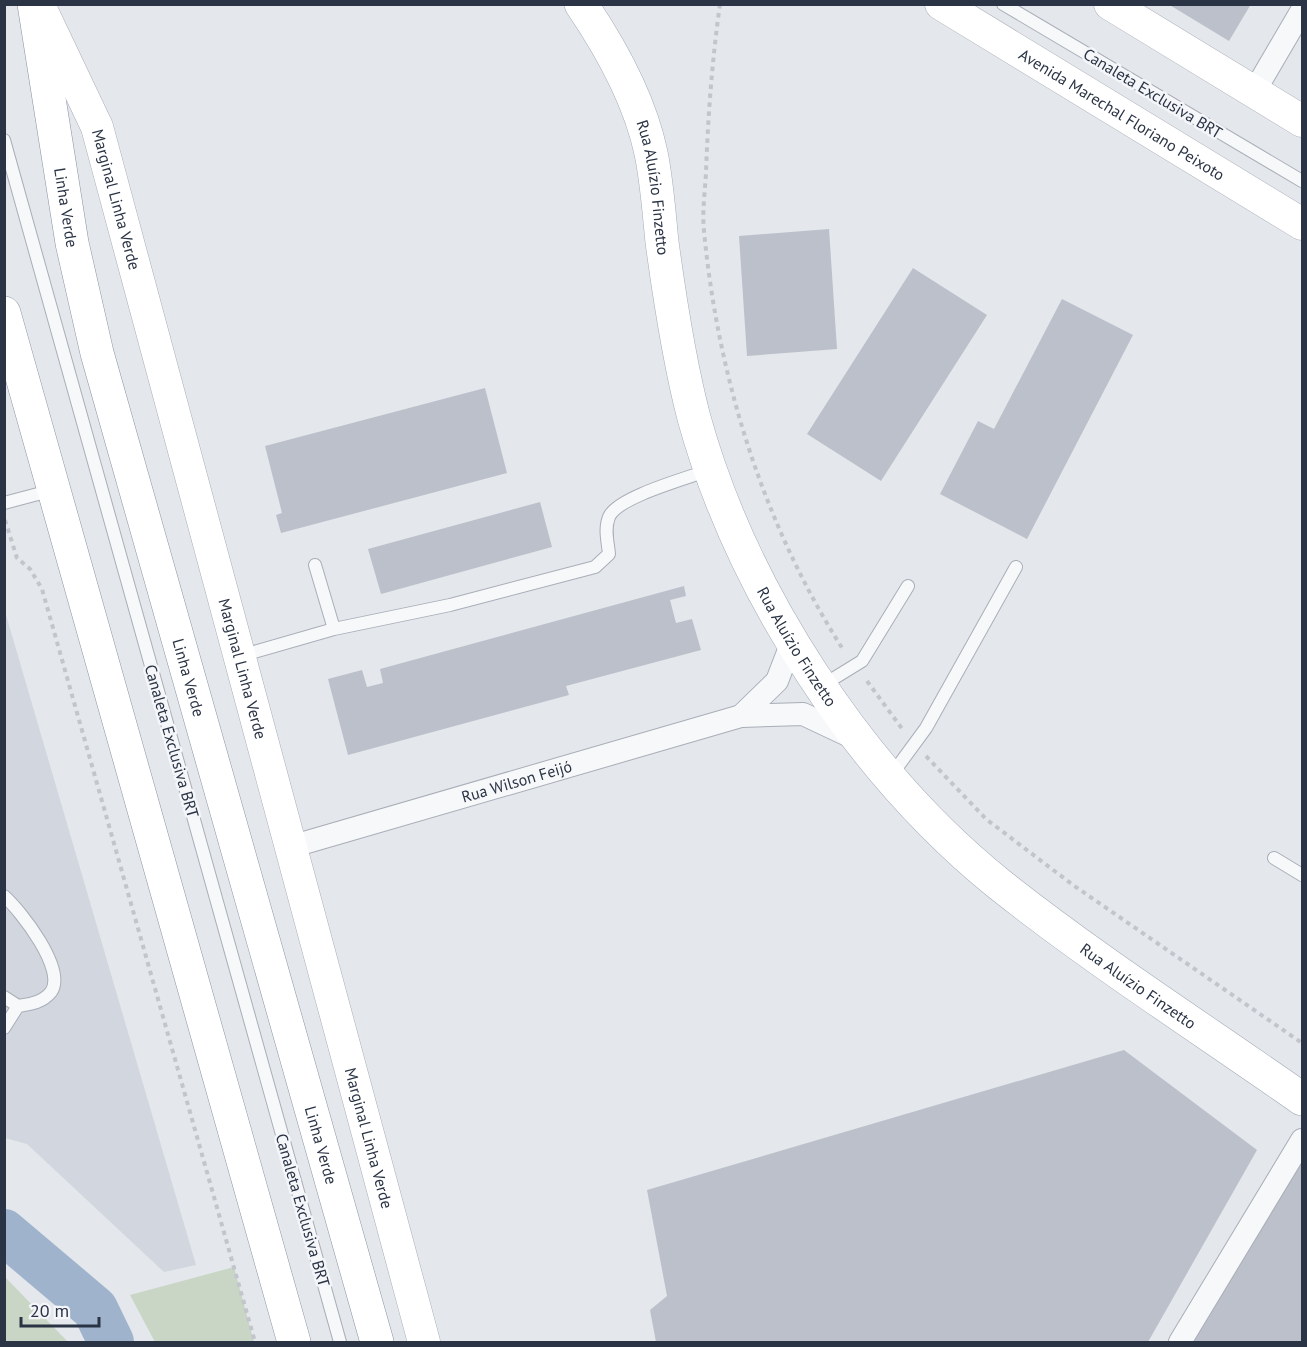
<svg xmlns="http://www.w3.org/2000/svg" width="1307" height="1347" font-family="'PT Sans',sans-serif">
<rect width="100%" height="100%" fill="#e4e7ec"/>
<path fill="#d2d6de" d="M4 608 196 1265 164 1272 27 1144 5 1138Z"/>
<path fill="#c9d6c5" d="M234 1267 254 1342H155L130 1295Z
M5 1277 68 1342H5Z"/>
<g fill="none" stroke-linecap="round" stroke-linejoin="round">
<path stroke="#9fb4cc" stroke-width="46" d="M4 1232 95 1309 111 1342"/>
</g>
<path fill="#bbc0ca" d="M1168 4H1251L1229 41Z
M829 229 837 349 747 356 739 236Z
M913 268 987 315 881 481 807 434Z
M1062 299 1133 335 1027 539 940 494 978 421 994 429Z
M485 388 507 473 281 533 276 515 282 513 265 446Z
M540 502 552 547 381 594 368 549Z
M684 586 686 596 670 600 676 623 692 619 701 650 566 686 569 695 348 755 328 679 362 670 367 687 383 683 380 669Z
M1124 1050 1257 1150 1148 1342H656L650 1310 667 1296 647 1190Z
M1302 1153V1342H1169Z"/>
<g fill="none" stroke-linecap="round" stroke-linejoin="round">
<g stroke="#a9aeb7" stroke-width="14">
<path id="lane" d="M1003 4 1302 181
M4 140 340 1342
M4 503 53 490
M334 629 450 605 595 567 609 554C608 543 604 529 609 517 617 497 688 478 709 470
M240 656 334 629 315 565
M823 685 862 661 908 586
M890 777 926 728 1016 567
M1274 858 1302 875
M4 896C21 911 67 970 51 992 42 1003 30 1004 18 1006L4 997
M4 1028 18 1006"/>
</g>
<g stroke="#a9aeb7" stroke-width="24">
<g id="street">
<path d="M1254 92 1302 10"/>
<path d="M741 716 777 681 792 642"/>
<path id="s1" d="M290 847 741 716 803 714 856 739"/>
<path d="M1180 1342 1302 1140"/>
</g>
</g>
<g stroke="#a9aeb7" stroke-width="33">
<g id="secondary">
<path id="s2" d="M941 4 1302 224"/>
<path d="M1110 4 1302 121"/>
<path id="s3" d="M39 5 97 127 424 1342"/>
</g>
</g>
<g stroke="#a3abb8" stroke-width="34">
<g id="primary">
<path id="s4" d="M581 4C611 48 640 101 651 153 657 182 659 213 662 242 670 301 679 361 694 418 742 591 859 771 999 884 1096 961 1201 1028 1302 1099"/>
</g>
</g>
<g stroke="#8b94a3" stroke-width="34">
<g id="highway">
<path id="s5" d="M34 4 72 243 97 353 377 1342"/>
<path d="M4 313 294 1342"/>
</g>
</g>
<path stroke="#c2c5cb" stroke-width="4" stroke-dasharray="4.5 4.5" stroke-linecap="butt" d="M720 4C712 61 708 116 706 172 705 192 702 212 704 231 718 379 764 526 844 651
M5 520 17 558 30 569 42 589 255 1342
M867 681 903 730
M926 756 986 819 1073 885 1302 1043"/>
<use href="#lane" stroke="#f7f8fa" stroke-width="12"/>
<use href="#street" stroke="#f7f8fa" stroke-width="22"/>
<use href="#secondary" stroke="#fff" stroke-width="32"/>
<use href="#primary" stroke="#fff" stroke-width="33"/>
<use href="#highway" stroke="#fff" stroke-width="33"/>
</g>
<g text-anchor="middle" dominant-baseline="central" stroke-width="5" stroke-linejoin="round" paint-order="stroke">
<g font-size="16" fill="#2b3445" stroke="#f4f6f9">
<text transform="translate(1153 93) rotate(31)">Canaleta Exclusiva BRT</text>
<text stroke="none"><textPath href="#s2" startOffset="212">Avenida Marechal Floriano Peixoto</textPath></text>
<text stroke="none"><textPath href="#s4" startOffset="200">Rua Aluízio Finzetto</textPath></text>
<text stroke="none"><textPath href="#s3" startOffset="210">Marginal Linha Verde</textPath></text>
<text stroke="none"><textPath href="#s5" startOffset="206">Linha Verde</textPath></text>
<text stroke="none"><textPath href="#s4" startOffset="686">Rua Aluízio Finzetto</textPath></text>
<text stroke="none"><textPath href="#s3" startOffset="696">Marginal Linha Verde</textPath></text>
<text stroke="none"><textPath href="#s5" startOffset="692">Linha Verde</textPath></text>
<text transform="translate(172 741) rotate(74)">Canaleta Exclusiva BRT</text>
<text stroke="none"><textPath href="#s1" startOffset="236">Rua Wilson Feijó</textPath></text>
<text stroke="none"><textPath href="#s4" startOffset="1172">Rua Aluízio Finzetto</textPath></text>
<text stroke="none"><textPath href="#s3" startOffset="1182">Marginal Linha Verde</textPath></text>
<text stroke="none"><textPath href="#s5" startOffset="1178">Linha Verde</textPath></text>
<text transform="translate(303 1210) rotate(74)">Canaleta Exclusiva BRT</text>
</g>
</g>
<rect width="1307" height="1347" fill="none" stroke="#2b3445" stroke-width="12"/>
<path d="M21 1317v9h78v-9" fill="none" stroke="#2b3445" stroke-width="3"/>
<text x="30" y="1317" font-size="18" fill="#2b3445" stroke="#f4f6f9" stroke-width="4.5" paint-order="stroke">20 m</text>
</svg>
